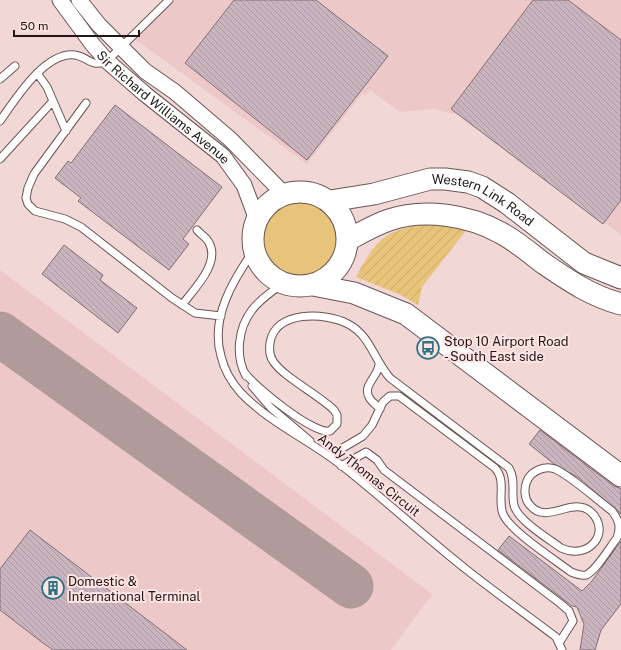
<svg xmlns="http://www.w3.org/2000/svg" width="621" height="650" font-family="'Public Sans',sans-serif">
<defs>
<pattern id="garden-furrows" width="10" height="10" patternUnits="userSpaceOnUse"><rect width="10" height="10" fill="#e8c47b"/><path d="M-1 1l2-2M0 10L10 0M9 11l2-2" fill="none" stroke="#c7a86a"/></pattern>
<pattern id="building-back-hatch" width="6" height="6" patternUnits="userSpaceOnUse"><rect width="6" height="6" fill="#cab4be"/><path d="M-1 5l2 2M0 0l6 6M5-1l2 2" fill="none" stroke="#ad9aa3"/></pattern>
</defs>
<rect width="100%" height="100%" fill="#f1d7d6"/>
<path fill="#ecc9c8" d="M167 0H621V235L462 113 453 114 434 109 400 112 370 90 365 96 362 94 307 164 132 37Z
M0 270 432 594 391 650H0Z"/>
<path fill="#e8c47b" d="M264 239a37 37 0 1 1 74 0a37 37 0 1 1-74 0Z"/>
<path fill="url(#garden-furrows)" d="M430 224 451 225 467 229 422 287 418 305 399 294 356 277C377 238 385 229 430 224Z"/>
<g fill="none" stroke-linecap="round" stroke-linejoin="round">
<path stroke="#b09b9a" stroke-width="45" d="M0 334 351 586"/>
</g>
<path fill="url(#building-back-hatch)" stroke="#836f79" d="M234 0H316L388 56 307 160 185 63Z
M533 0H568L621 40V200L603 224 451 109Z
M115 105 222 187 183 239 189 244 169 270 78 201 81 198 55 178 68 161 71 163Z
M64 245 103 275 100 280 137 308 118 333 42 274Z
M540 430 614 486 621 489V514L579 478 554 464 529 444Z
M30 530 187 650H53L43 643 0 610V569Z
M509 536 582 591 592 581 621 541V604L601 630 595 650H580L584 624 577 607 572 606 498 550Z"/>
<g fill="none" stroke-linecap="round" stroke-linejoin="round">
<g stroke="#6a5554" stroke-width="9">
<path id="lane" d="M37 73 47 87 66 131
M0 79 15 66
M86 103 34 174 28 188 26 198 28 204 35 211 65 219 81 227 172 298 195 313 221 316
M0 121C15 100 45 51 75 55 89 57 90 68 107 61L169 0
M0 159 53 101
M254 250C233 280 210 318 221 356 224 369 232 383 241 393 270 423 309 440 341 465 384 499 424 536 467 570 496 593 527 615 556 637L562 650
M182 305C194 289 222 262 208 241 206 237 200 234 197 230
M379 363C380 375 362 385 369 397 371 402 377 405 380 409
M245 373C255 387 314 435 330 431L337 424V415L334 410C319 395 283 377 273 361 269 355 269 350 270 343 275 310 325 312 348 324 370 335 374 360 390 378L509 468C516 480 511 492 514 505 517 520 549 539 561 548 589 561 612 532 591 512 572 495 546 527 529 504 524 498 524 487 527 481 531 471 545 465 555 469 571 476 597 500 612 511 619 520 621 527 617 538 610 547 596 571 586 575 581 576 576 574 571 572 554 559 510 531 503 514 497 499 507 481 495 468L399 396H390L383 402 372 425 363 436 329 456
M246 376C235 356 238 328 252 310 260 299 273 291 283 283
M252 386 271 408 310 441
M341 466 366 452 377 460 384 470 561 604 569 611 573 621 559 643"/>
</g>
<g stroke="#6a5554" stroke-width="17">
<g id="street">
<path id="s1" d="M60 0 93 45 107 61 145 94 223 156 244 185 257 220"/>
<path d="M79 0 99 25 145 71 175 92 230 139 284 194"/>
</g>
</g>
<g stroke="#6a5554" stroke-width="23">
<g id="secondary">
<circle cx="300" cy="239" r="47"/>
<path id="s2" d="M330 201 374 194 430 179H445L468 182 482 187 507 203 584 263 621 278"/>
<path d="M348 240C361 233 374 225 389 220 424 208 469 215 501 233 516 241 530 253 543 263 568 280 591 296 621 304"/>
<path d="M313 285 354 293 406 314 621 476"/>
</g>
</g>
<use href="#lane" stroke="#fff" stroke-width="7"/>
<use href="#street" stroke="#fff" stroke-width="15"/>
<use href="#secondary" stroke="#fff" stroke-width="21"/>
</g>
<defs>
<g id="bus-ring" transform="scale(1.15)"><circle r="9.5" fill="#ffe4e4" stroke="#307284" stroke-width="1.5"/><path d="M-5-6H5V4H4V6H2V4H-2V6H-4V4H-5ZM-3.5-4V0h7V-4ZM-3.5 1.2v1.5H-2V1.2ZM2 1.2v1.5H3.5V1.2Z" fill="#307284"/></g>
<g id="building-ring" transform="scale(1.15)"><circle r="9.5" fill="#ffe4e4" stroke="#307284" stroke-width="1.5"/><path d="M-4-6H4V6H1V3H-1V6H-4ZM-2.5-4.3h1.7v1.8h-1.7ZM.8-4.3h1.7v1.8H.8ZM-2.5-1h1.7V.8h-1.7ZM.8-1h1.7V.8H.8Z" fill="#307284"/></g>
</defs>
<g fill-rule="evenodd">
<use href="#bus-ring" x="428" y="348"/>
<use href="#building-ring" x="53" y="588"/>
</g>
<g text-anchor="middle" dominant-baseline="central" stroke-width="4" stroke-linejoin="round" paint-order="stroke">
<g font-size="13" fill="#201717" stroke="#ffe4e4">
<text stroke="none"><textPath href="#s1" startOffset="150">Sir Richard Williams Avenue</textPath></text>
<text stroke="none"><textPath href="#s2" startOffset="161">Western Link Road</textPath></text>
<text transform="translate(369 475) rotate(38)">Andy Thomas Circuit</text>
</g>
<g font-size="13" fill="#201717" stroke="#ffe4e4" text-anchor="start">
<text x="444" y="341">Stop 10 Airport Road<tspan x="444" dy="15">- South East side</tspan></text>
<text x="68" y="581">Domestic &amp;<tspan x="68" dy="15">International Terminal</tspan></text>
</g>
</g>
<path d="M14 30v6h125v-6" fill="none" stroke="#201717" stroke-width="2"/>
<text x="20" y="30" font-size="12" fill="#201717" stroke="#ffe4e4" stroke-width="3" paint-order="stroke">50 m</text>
</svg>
